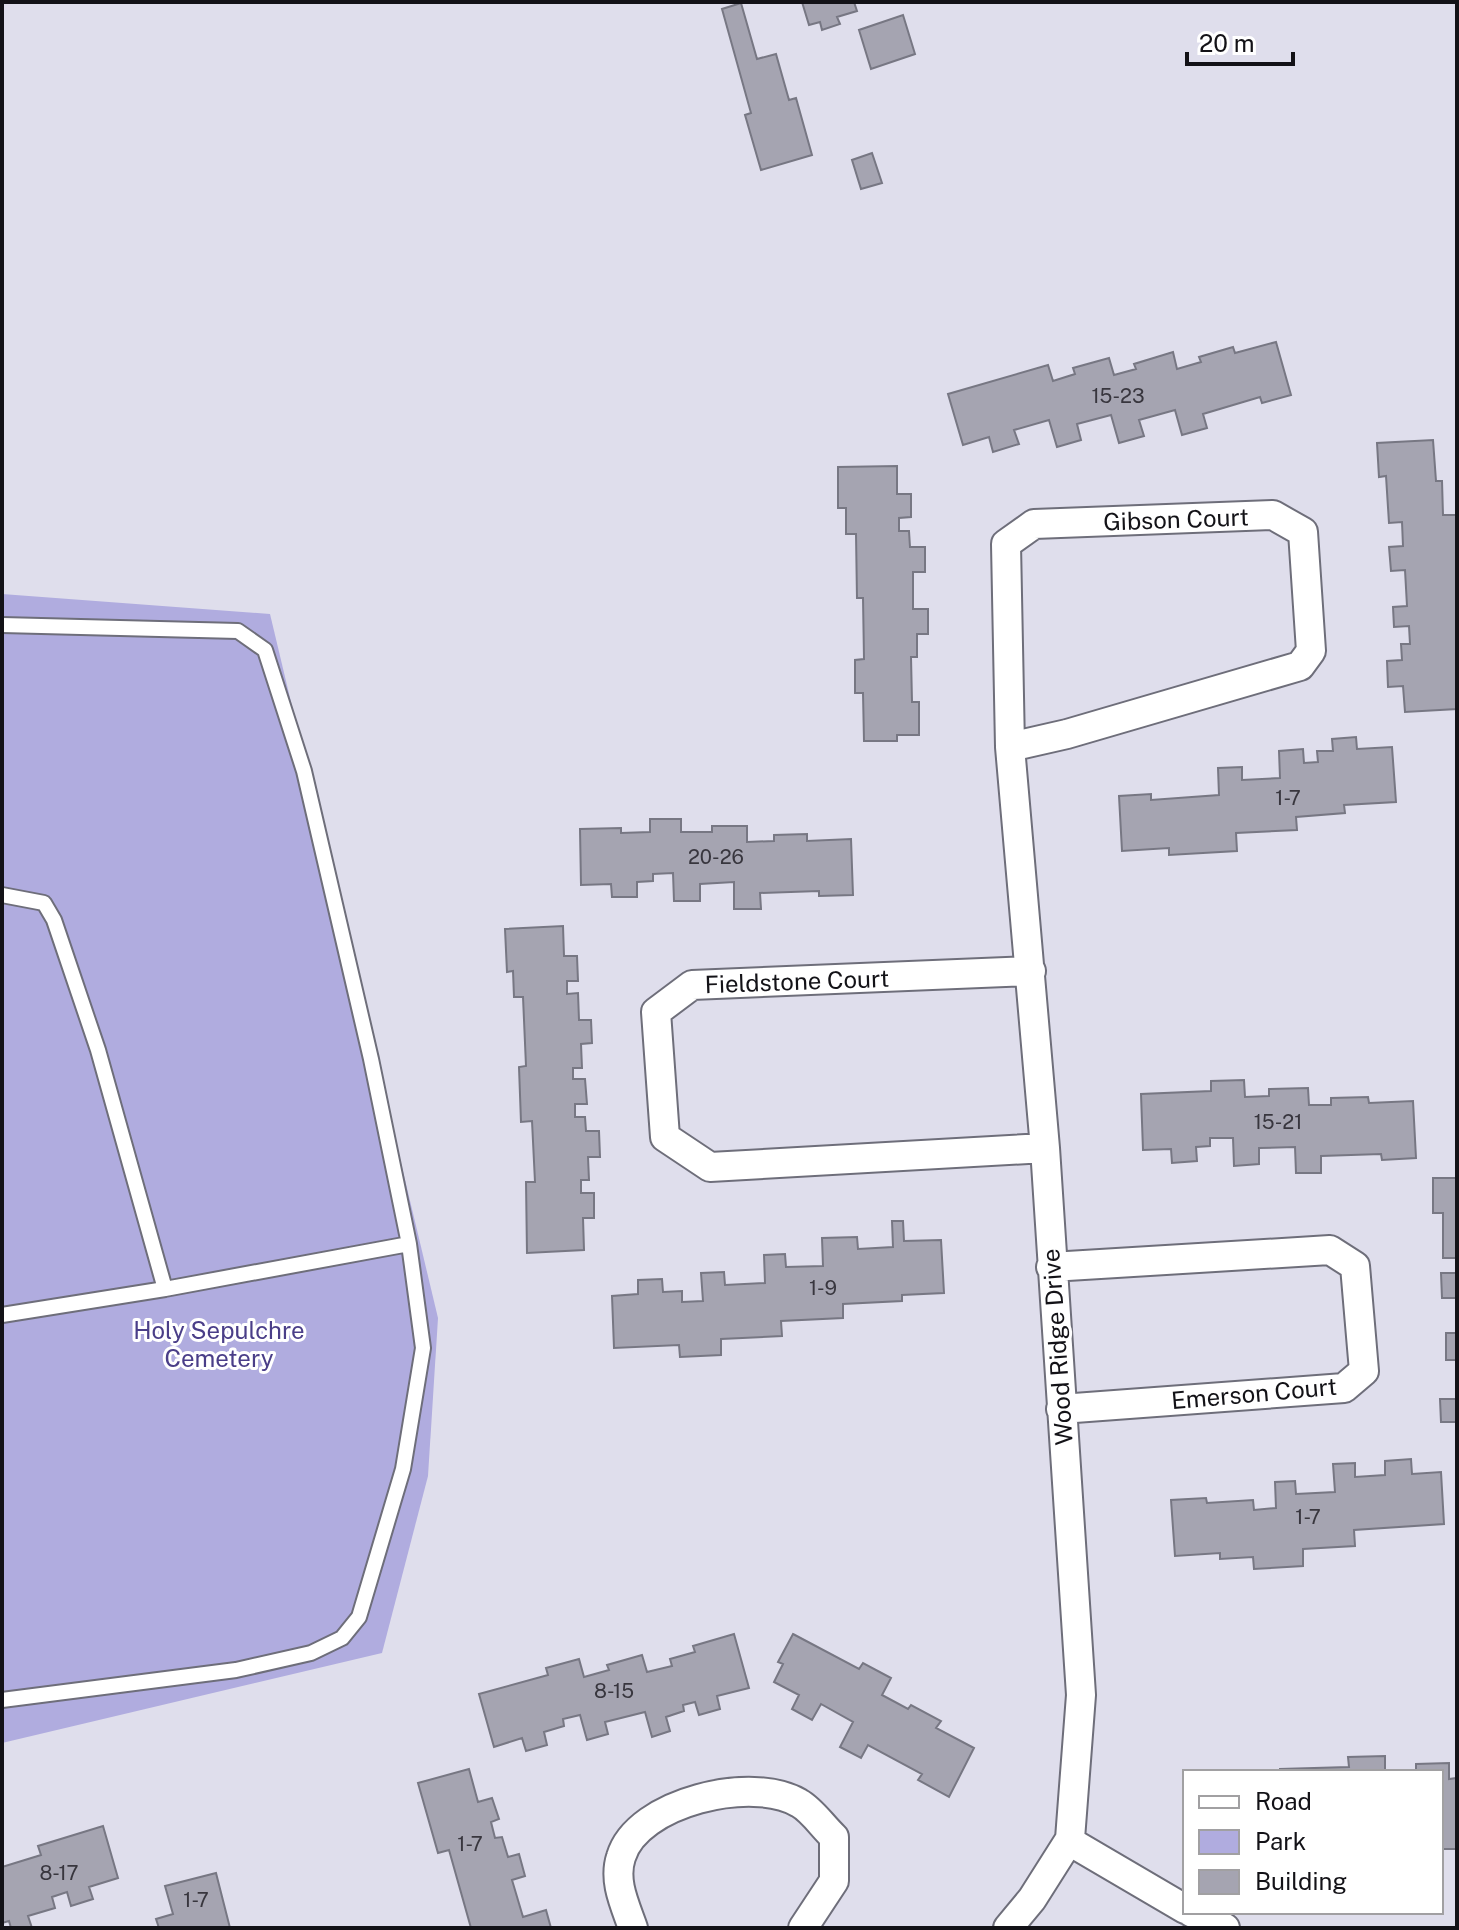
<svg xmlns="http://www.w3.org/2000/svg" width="1459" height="1930" font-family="'Public Sans',sans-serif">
<rect width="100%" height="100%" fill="#dfdeec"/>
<path fill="#b0acdf" d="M2 594 270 614 438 1318 428 1476 382 1653 2 1743Z"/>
<path fill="#a5a4b1" stroke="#777783" stroke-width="2" d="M802 2H854L857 11 837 17 840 24 822 30 820 22 809 25Z
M741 3 757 59 776 54 789 100 796 98 812 155 761 170 745 115 751 113 722 9Z
M903 15 915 54 871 69 859 30Z
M872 153 882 183 861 189 852 160Z
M1276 342 1291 395 1262 403 1260 397 1203 414 1207 428 1182 435 1175 410 1139 420 1144 436 1119 443 1111 415 1077 424 1081 440 1057 447 1049 420 1014 430 1019 444 993 452 989 437 963 445 948 394 1048 365 1053 381 1075 374 1073 368 1109 358 1114 375 1136 369 1134 364 1173 352 1177 369 1201 362 1199 357 1233 347 1235 353Z
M1433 440 1436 481H1442L1443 515H1457V709L1405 712 1403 686 1388 687 1387 661 1402 660 1401 644H1410L1409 626 1394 627 1393 607 1407 606 1405 570 1391 571 1389 547 1403 546 1402 522 1389 523 1386 476 1379 477 1377 443Z
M897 466V494H911V517L899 518V531H909L910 547H925V572H913V609H928V634H917V657H911L912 702H919V735H897V741H864L863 693H855V660L864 659 863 598H857L856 534H846V508H838V467Z
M1356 737 1357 749 1392 747 1396 802 1344 805 1345 813 1296 817 1297 830 1236 833 1237 851 1169 855V848L1122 851 1119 796 1151 794V800L1219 795 1218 768 1242 767V780L1280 778 1279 751 1303 749 1304 763 1318 762 1317 751H1333L1332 739Z
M650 819H681V832H712V826H747V842L774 841V835L807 834V841L851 839 853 895 819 896V891L760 893 761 909H734V882L700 884V901H674L673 873 653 874V881L637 882V897H612L611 884 581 885 580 829 621 828V833L650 832Z
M563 926 564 956H577L578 981H567V994L578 993 579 1020H591L592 1043 581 1044 582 1068H573V1079H585L587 1104H575V1117H585L586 1131H599L600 1157H588L589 1180H581V1193H594V1218H583L584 1250 527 1253 526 1182H535L532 1121 521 1122 519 1067 526 1066 523 997H514L513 971 507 972 505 929Z
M1244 1080 1245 1097 1269 1096V1089L1308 1088 1309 1105H1331V1098L1368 1097 1369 1103 1413 1101 1416 1158 1382 1160 1381 1154 1321 1156V1173H1296L1295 1147 1259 1148V1164L1234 1166 1233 1138H1210V1146L1196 1147 1197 1161 1172 1163 1171 1149 1143 1150 1141 1094 1211 1091V1081Z
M1433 1178H1457V1258H1443V1213H1433Z
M892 1221H903L904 1241 941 1240 944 1293 902 1295V1301L843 1304V1318L781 1321 782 1336 721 1339V1355L680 1357 679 1345 614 1348 612 1296 638 1294V1280L662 1279 663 1292 682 1291V1302L703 1301 701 1273 724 1272 725 1285 765 1283 764 1255 785 1254 786 1267 823 1266 822 1238 857 1237 858 1249 893 1247Z
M1441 1273H1457V1298H1442Z
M1446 1333H1457V1360H1446Z
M1457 1384V1422H1441L1440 1399H1457Z
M1411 1459 1412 1474 1441 1472 1444 1524 1354 1530 1355 1546 1303 1549V1566L1254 1569 1253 1557 1220 1559V1553L1175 1556 1171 1500 1206 1498 1207 1503 1253 1500 1254 1510 1276 1508 1275 1482 1295 1481 1296 1494 1335 1492 1333 1464 1355 1463V1477L1385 1475V1461Z
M734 1634 749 1688 717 1696 720 1709 699 1715 695 1702 683 1705 684 1711 666 1717 670 1731 652 1737 645 1712 605 1722 608 1734 587 1740 580 1715 563 1719 564 1726 544 1732 547 1745 526 1751 522 1738 494 1747 479 1694 548 1675 546 1668 579 1659 584 1677 609 1670 607 1665 642 1655 647 1672 672 1666 670 1659 695 1652 693 1646Z
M793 1634 859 1669 863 1663 891 1678 882 1695 908 1709 911 1705 941 1721 936 1728 974 1748 949 1797 918 1780 922 1774 868 1745 861 1758 840 1747 853 1722 821 1704 812 1720 792 1709 799 1695 774 1682 783 1664 778 1662Z
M1385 1756V1772L1416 1770V1764L1449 1763V1779L1457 1778V1849H1441V1772H1280V1769L1349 1767 1348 1757Z
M469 1769 478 1802 492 1798 499 1819 491 1822 495 1838 502 1837 508 1857 519 1854 525 1876 512 1880 523 1917 546 1910 551 1928H471L449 1850 438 1853 418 1783Z
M103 1826 118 1878 89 1887 93 1899 71 1906 67 1892 52 1897 55 1908 28 1916 32 1928H11L9 1921 2 1923V1867L41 1855 38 1846Z
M216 1873 230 1928H159L156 1919 173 1914 165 1886Z"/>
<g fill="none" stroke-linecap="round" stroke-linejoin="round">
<g stroke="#6e6e7a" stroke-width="18">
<path id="service" d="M2 625 238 631 265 650 304 771 371 1059 409 1244 165 1289 98 1050 54 920 44 903 2 895
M2 1315 165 1289
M2 1700 236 1670 311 1653 342 1638 359 1617 403 1469 423 1348 409 1244"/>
</g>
<g stroke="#6e6e7a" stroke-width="32">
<path id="minor" d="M1031 971 692 985 656 1012 665 1137 710 1167 1045 1148
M1051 1267 1330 1250 1355 1266 1364 1371 1344 1388 1061 1409
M1069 1841 1185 1909
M1191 1912 1225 1928
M633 1928C625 1905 613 1881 621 1857 637 1802 753 1775 799 1803 812 1810 823 1827 834 1837V1881L803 1928
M1008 1928 1032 1899 1070 1839 1081 1695 1045 1148 1010 747 1006 544 1034 524 1273 515 1303 532 1311 651 1300 666 1067 734 1010 747"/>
</g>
<use href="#service" stroke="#fff" stroke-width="14"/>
<use href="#minor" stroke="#fff" stroke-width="28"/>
</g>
<g text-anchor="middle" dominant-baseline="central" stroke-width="6" stroke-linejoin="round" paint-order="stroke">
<g font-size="20" fill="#38363e">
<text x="1118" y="396">15-23</text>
<text x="1288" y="798">1-7</text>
<text x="716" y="857">20-26</text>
<text x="1278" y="1122">15-21</text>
<text x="823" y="1288">1-9</text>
<text x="1308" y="1517">1-7</text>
<text x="614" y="1691">8-15</text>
<text x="470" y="1844">1-7</text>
<text x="59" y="1873">8-17</text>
<text x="196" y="1900">1-7</text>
</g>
<g font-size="24" fill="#131217" stroke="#fff">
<text transform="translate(1176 519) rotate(-2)">Gibson Court</text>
<text transform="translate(797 981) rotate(-2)">Fieldstone Court</text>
<text transform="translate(1057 1347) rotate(-94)">Wood Ridge Drive</text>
<text transform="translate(1254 1393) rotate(-5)">Emerson Court</text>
</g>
<g font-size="24" fill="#4a3e88" stroke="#fff">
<text x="219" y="1330">Holy Sepulchre<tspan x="219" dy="28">Cemetery</tspan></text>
</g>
</g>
<rect width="1459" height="1930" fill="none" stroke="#131217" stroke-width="8"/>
<rect x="1183" y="1770" width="260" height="144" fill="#ffffff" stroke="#a1a0a2" stroke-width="2"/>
<rect x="1199" y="1796" width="40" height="12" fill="#ffffff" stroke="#a1a0a2" stroke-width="2"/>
<text x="1255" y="1810" font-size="24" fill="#131217">Road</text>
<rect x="1199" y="1830" width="40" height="24" fill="#b0acdf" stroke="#a1a0a2" stroke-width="2"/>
<text x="1255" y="1850" font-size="24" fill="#131217">Park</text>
<rect x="1199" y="1870" width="40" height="24" fill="#a5a4b1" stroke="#a1a0a2" stroke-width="2"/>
<text x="1255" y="1890" font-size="24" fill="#131217">Building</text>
<path d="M1187 52v12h106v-12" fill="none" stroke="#131217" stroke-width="4"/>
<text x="1199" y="52" font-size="24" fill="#131217" stroke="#ffffff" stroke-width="6" paint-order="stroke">20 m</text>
</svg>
